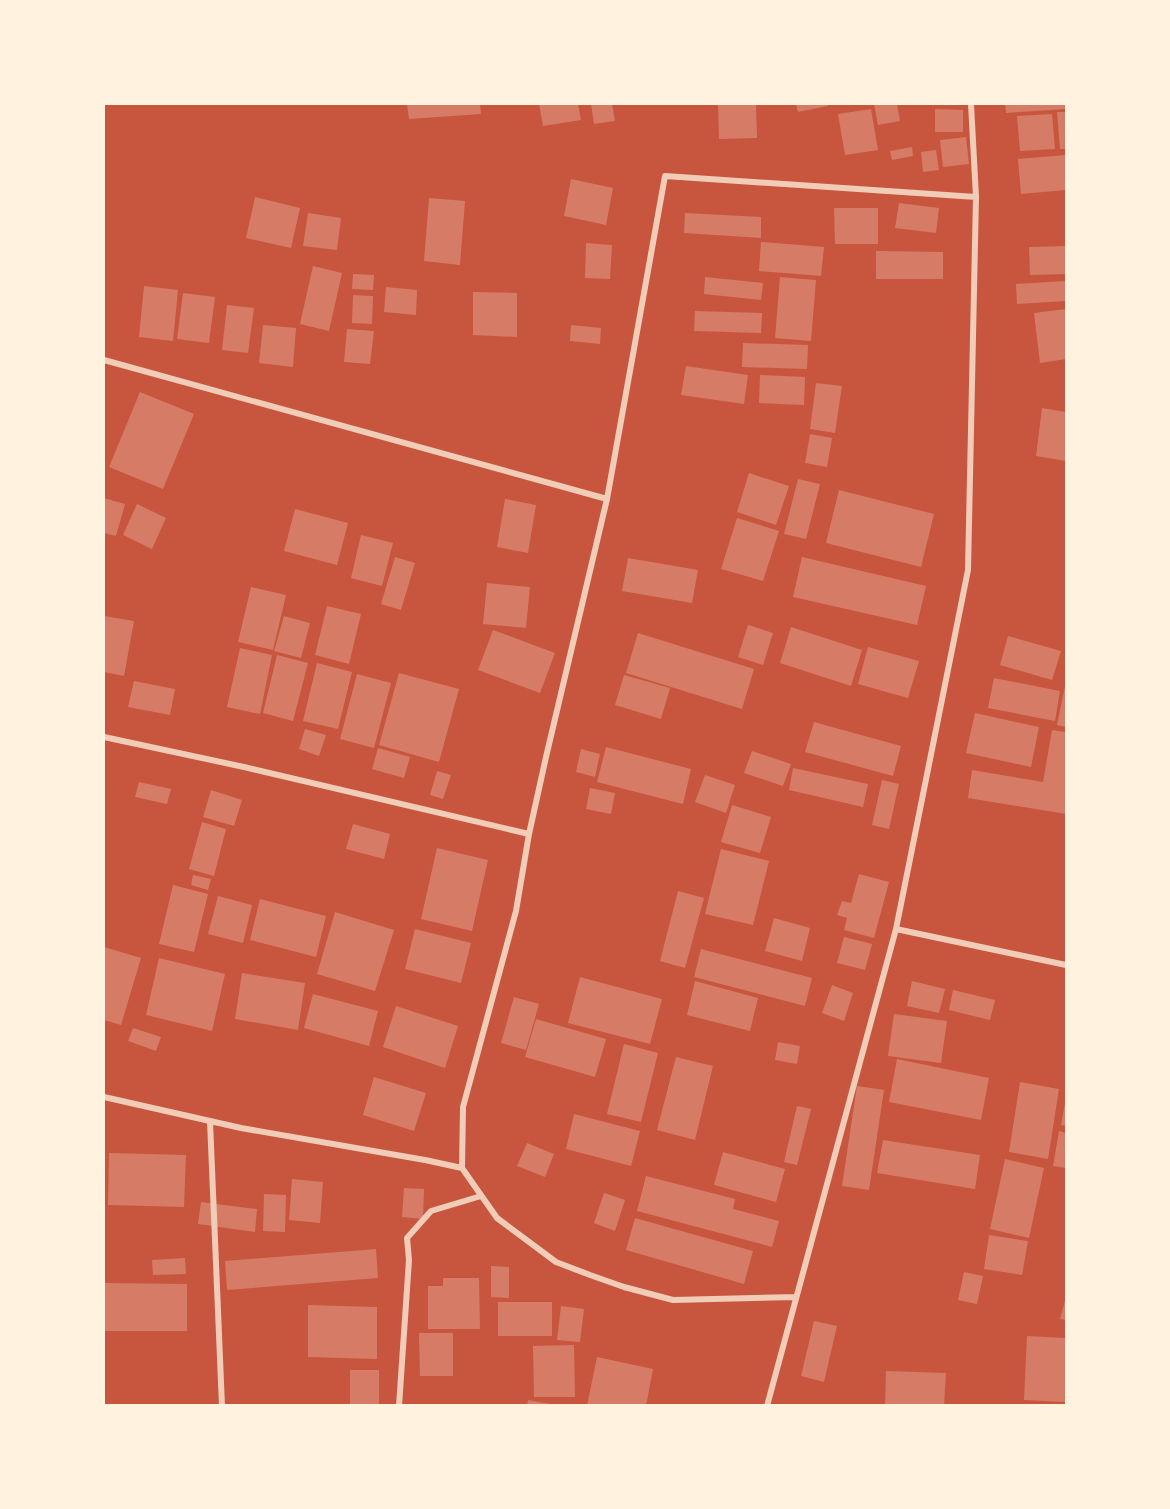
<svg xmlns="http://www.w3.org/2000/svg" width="1170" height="1509" font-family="'IBM Plex Serif',serif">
<rect width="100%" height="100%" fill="#c8553d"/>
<path fill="#d67c66" d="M407 104H480L481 114 409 119Z
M539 104H578L581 120 543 126Z
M591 104H612L615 121 594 124Z
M718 104H756L757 138 719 139Z
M796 104H828V106L798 112Z
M874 104H897L900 121 878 125Z
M1005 104H1066V109L1006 113Z
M871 109 878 150 845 155 838 114Z
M935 109 963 110V132H935Z
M1057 112H1066V149H1060Z
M1052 114 1055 149 1020 151 1017 116Z
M966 137 969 164 943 167 940 140Z
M912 147 913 156 892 160 890 151Z
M936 150 939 170 923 172 921 152Z
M1066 155V190L1021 194 1018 159Z
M571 179 613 188 606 225 564 216Z
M255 197 300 208 291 248 246 238Z
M429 198 465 201 460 265 424 261Z
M899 203 939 208 936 233 895 228Z
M834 208H878V244H835Z
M308 213 341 218 337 250 303 246Z
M685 213 761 217V238L684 233Z
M761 242 824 247 821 276 759 271Z
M586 243 612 245 610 279 585 278Z
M1066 246V274L1030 275 1029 247Z
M876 251 943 252V279H876Z
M313 266 342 273 329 331 300 324Z
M353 274 374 275 373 290 352 289Z
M705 277 763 283 761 300 704 294Z
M780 277 816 280 811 341 775 338Z
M1066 281V301L1017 304 1016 284Z
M144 286 178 290 173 341 139 337Z
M386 287 417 290 416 315 384 312Z
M473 292 517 293V337L473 335Z
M183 293 215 297 209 343 177 339Z
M353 295 373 296 372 324 352 323Z
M227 305 254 308 248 353 222 350Z
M1066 309V359L1040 363 1034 313Z
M695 311 762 313 761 333 694 331Z
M263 325 296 328 293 367 259 363Z
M571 325 601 328 600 344 570 341Z
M347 329 374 331 370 364 344 362Z
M743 343 808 345 807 369 742 367Z
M686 366 748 375 744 404 681 395Z
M760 375 805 377 804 405 759 403Z
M816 383 842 386 835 433 810 429Z
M140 392 194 414 163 489 109 467Z
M1042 408 1066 412V461L1036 456Z
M810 434 832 438 827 467 805 463Z
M749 473 789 486 776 525 737 512Z
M798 479 820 484 806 539 784 534Z
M839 490 934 514 921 567 826 543Z
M104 498 125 504 116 536 104 533Z
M505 499 536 505 528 553 497 547Z
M137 504 166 518 152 549 123 535Z
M295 509 348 523 337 565 284 551Z
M737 518 779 531 763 581 721 569Z
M361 535 393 543 382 586 351 578Z
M395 557 415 563 401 610 381 604Z
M802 557 926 586 917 625 793 597Z
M628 558 698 570 692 603 622 591Z
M487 583 530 587 526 628 483 624Z
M251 587 286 595 273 650 238 642Z
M327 606 361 614 349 664 315 655Z
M104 616 134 621 124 676 104 672Z
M284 616 310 623 301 658 274 651Z
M748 625 773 633 763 665 738 657Z
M791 627 862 650 851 686 780 663Z
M493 630 555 653 540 693 478 670Z
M638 633 754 669 742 709 626 673Z
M1008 636 1061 651 1052 680 1000 665Z
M868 647 919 661 908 698 858 684Z
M240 648 272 655 260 714 227 707Z
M277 655 308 663 293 721 263 713Z
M317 663 352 672 338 729 303 721Z
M399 673 459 689 439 762 379 745Z
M357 674 391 683 374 748 340 739Z
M624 675 670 688 661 719 615 705Z
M994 678 1060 691 1055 721 988 708Z
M134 681 175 689 170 715 128 707Z
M1065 686H1066V727L1057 725Z
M975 713 1039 727 1031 767 966 753Z
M814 722 901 746 893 776 805 752Z
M305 729 326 735 319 756 299 749Z
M1052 730 1066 732V814L968 798 972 770 1043 782Z
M606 747 691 769 683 804 597 782Z
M378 748 410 757 404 778 372 769Z
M581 749 600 754 595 777 576 772Z
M752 751 791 764 783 786 744 773Z
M793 768 868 784 863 807 789 790Z
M437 771 451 775 443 799 430 795Z
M705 775 735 785 726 813 695 802Z
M882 780 899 784 889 829 872 825Z
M139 782 171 789 167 804 135 797Z
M590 788 615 793 611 814 586 809Z
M211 790 242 800 234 826 203 817Z
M732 805 771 817 760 853 721 842Z
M202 822 226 829 214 876 189 869Z
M353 824 390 834 384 859 346 849Z
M437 848 488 860 472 931 421 919Z
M721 849 769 861 753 925 705 914Z
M859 874 889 882 874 938 844 930 847 918 837 915 842 901 851 903Z
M193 875 211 879 208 890 191 885Z
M173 885 208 894 194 952 159 944Z
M678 891 704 898 685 968 660 961Z
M218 896 252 905 243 943 208 934Z
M260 899 326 916 316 957 250 940Z
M335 912 394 930 375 991 317 974Z
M774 918 810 928 802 961 765 951Z
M415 929 471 943 461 983 405 969Z
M844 937 872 944 865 970 837 963Z
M104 947 141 958 121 1025 104 1020Z
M701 949 812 978 805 1006 694 977Z
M159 958 225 974 212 1031 146 1015Z
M242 973 305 983 298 1030 235 1019Z
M580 977 662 999 650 1044 568 1023Z
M695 981 758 998 750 1031 687 1015Z
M912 981 945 989 939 1013 907 1006Z
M832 985 853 993 844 1021 822 1013Z
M953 990 995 1000 990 1020 949 1010Z
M313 994 378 1011 369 1046 304 1028Z
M514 997 539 1004 526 1050 501 1043Z
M396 1006 458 1026 445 1068 383 1047Z
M894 1014 947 1021 941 1063 888 1056Z
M536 1019 606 1039 595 1077 525 1057Z
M133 1028 161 1037 156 1051 128 1041Z
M778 1042 800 1046 797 1064 775 1060Z
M624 1044 658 1053 641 1122 607 1114Z
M676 1057 713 1066 695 1140 657 1130Z
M897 1059 989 1078 981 1120 889 1102Z
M374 1077 426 1093 414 1131 363 1115Z
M1020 1082 1059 1089 1048 1159 1009 1152Z
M857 1086 884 1090 869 1190 842 1186Z
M1065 1103H1066V1126L1061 1125Z
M797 1106 811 1109 797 1165 784 1162Z
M574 1114 640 1131 631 1166 566 1149Z
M1059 1131 1066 1133V1168L1053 1166Z
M883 1140 980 1155 975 1189 877 1173Z
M527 1143 554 1154 545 1177 517 1166Z
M723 1152 785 1169 776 1202 714 1185Z
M109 1153 186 1155 184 1207 108 1205Z
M1005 1159 1044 1168 1029 1238 990 1229Z
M646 1176 735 1199 733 1209 779 1221 772 1247 637 1211Z
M292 1179 323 1182 320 1223 289 1220Z
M404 1188 424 1189 423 1219 402 1217Z
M604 1193 625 1200 615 1231 594 1223Z
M264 1194 286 1195 285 1232 263 1231Z
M201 1202 257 1209 255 1232 198 1224Z
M635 1218 753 1251 744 1284 626 1250Z
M989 1235 1028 1241 1022 1275 984 1269Z
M376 1249 378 1278 227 1290 225 1261Z
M185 1258 186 1274 153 1275 152 1260Z
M491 1266 509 1267V1298L491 1297Z
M964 1272 983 1276 977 1304 958 1300Z
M443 1278H479L480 1329H428V1286H443Z
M104 1283 187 1284V1331H104Z
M1066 1297V1320L1060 1319Z
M498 1302H552V1336H498Z
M308 1305 377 1307V1359L308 1357Z
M561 1306 584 1309 580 1342 557 1340Z
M814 1321 837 1326 824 1382 801 1376Z
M419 1333H453V1376H420Z
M1027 1336 1066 1338V1402L1024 1400Z
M574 1345 575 1397H534L533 1346Z
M597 1357 653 1369 646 1406H587Z
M350 1370H379V1406H350Z
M886 1371 946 1373 944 1406H885Z
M528 1400 550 1404 549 1406H527Z"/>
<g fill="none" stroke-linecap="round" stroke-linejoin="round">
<path stroke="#f1ccb7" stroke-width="6" d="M104 360 607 499
M104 737 244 767 529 834
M896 929 1066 965
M104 1097 241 1128 425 1160 462 1168
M210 1121 222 1406
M796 1297 673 1300 624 1287 590 1275 556 1262 497 1218 462 1168 463 1107 516 911 529 834 546 757 607 499 665 176 976 197
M399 1406 409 1260 407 1238 431 1211 481 1196
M767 1406 896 929 968 570 976 197 971 104"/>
</g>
<rect width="1170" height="1509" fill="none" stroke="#fff3e0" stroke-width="210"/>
</svg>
